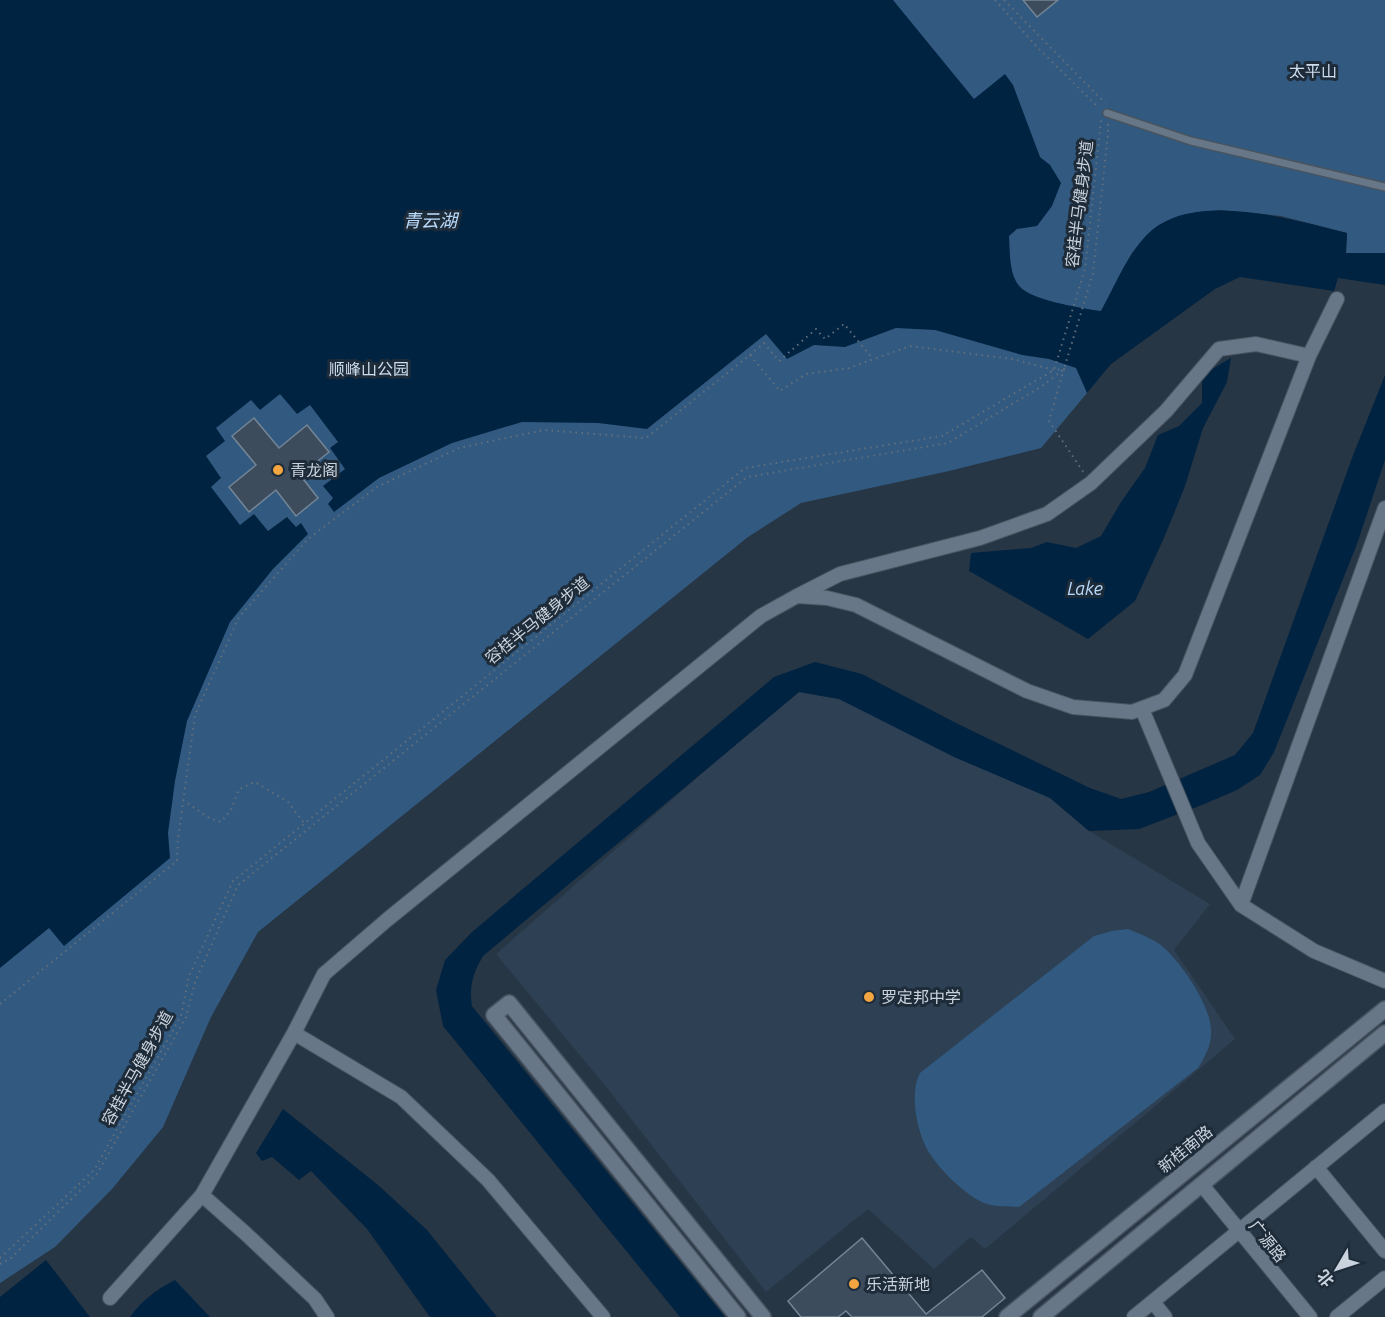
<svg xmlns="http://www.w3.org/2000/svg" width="1385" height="1317" font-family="Ubuntu,'Noto Sans SC',sans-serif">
<rect width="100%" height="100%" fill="#273645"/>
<path fill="#2d4054" d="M799 692 839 699 1050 798 1089 831 1210 904 1174 950 1235 1039 985 1249 971 1237 934 1269 868 1209 766 1292 607 1088 496 954 706 770Z"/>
<path fill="#325a81" d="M0 0H1385V253H1346L1347 233 1281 216 1220 210 1180 216 1153 230 1132 253 1101 311 1087 393 1041 448 949 471 801 503 748 537 258 932 211 1017 163 1127 112 1189 55 1247 0 1283Z
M1128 929C1140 934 1152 938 1162 946 1181 962 1213 1008 1211 1034 1211 1046 1204 1058 1198 1068L1019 1207C1009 1206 996 1207 987 1204 966 1197 934 1165 925 1145 916 1126 910 1092 920 1073L1094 936 1112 931Z"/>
<path fill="#002341" d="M0 0H893L974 99 1005 74 1013 85 1040 157 1050 165 1061 183 1052 206 1037 226 1017 229 1009 236C1010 251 1009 270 1017 283 1026 300 1081 308 1101 311 1116 284 1128 251 1152 230 1199 191 1295 220 1347 233L1346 253H1385V285L1338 278 1334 291 1240 277 1215 289 1111 364 1087 393 1076 368 1049 359 1022 355 935 330 896 328 845 347 814 345 787 359 766 334 647 429 598 423 522 422 452 443 379 478 334 512 328 504 333 498 323 486 345 469 330 448 338 442 310 405 297 414 280 394 260 410 251 400 216 428 225 441 206 456 221 478 211 487 240 525 254 514 268 531 287 517 296 527 301 523 308 534 273 569 230 622 187 721 175 781 168 833 170 858 64 946 49 928 0 968Z
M1231 358 1227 382 1203 428 1185 486 1164 538 1135 601 1088 639 969 571 971 553 1031 548 1047 542 1076 548 1101 536 1121 502 1145 468 1158 435 1179 426 1202 403V375Z
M1385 375V460L1357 544 1274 752 1260 775 1237 790 1202 805 1139 829 1089 831 1050 798 954 757 839 699 799 692 483 956C473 973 469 986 472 1006L725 1317H680L443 1026 436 990 445 960 472 932 774 677 815 662 862 674 958 724 1090 788 1121 799 1149 792 1235 755 1253 733 1352 458Z
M283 1109 378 1185 427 1230 497 1317H430L367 1229 311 1171 299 1180 272 1157 262 1161 256 1153Z
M46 1260 90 1317H0V1297Z
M175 1280 210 1317H130C142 1300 156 1290 175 1280Z"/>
<path fill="#3d4c5c" stroke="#748596" stroke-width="1.5" d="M1023 0H1058L1037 17Z
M254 418 279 448 307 425 329 452 300 475 318 498 296 516 276 490 249 512 229 487 256 465 232 436Z
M862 1238 926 1314 982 1270 1005 1298 982 1317H852L846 1311 838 1317H801L788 1301Z"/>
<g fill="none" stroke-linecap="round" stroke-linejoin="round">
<g stroke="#485460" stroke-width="10">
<path id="lane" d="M1107 113 1191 141 1385 187"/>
</g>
<g stroke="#485460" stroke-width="16">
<path id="street" d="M797 596 840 574 980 538 1047 514 1091 483 1166 411 1219 349 1256 344 1309 356
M1142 709 1198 843 1241 905 1314 951 1385 981
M1241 905 1385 508
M294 1033 401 1097 488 1180 603 1317
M1316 1167 1385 1251
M1202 1185 1310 1317
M202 1195 245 1233 315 1299 327 1317
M110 1298 202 1195 294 1033 324 974 388 919 761 616 797 596 827 598 856 605 1027 691 1073 707 1132 712 1164 700 1185 675 1309 356 1337 299
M1153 1302 1165 1317
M1134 1317 1385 1111
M1337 1317 1385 1278"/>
</g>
<g stroke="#485460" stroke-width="18">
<path id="secondary" d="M738 1317 494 1015 509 1003 763 1317
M1007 1317 1385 1009
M1041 1317 1385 1033"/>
</g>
<path stroke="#626f7c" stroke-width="2" stroke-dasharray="1.5 4.5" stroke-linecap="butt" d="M995 0 1038 48 1099 108
M1004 0 1105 103
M750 355 764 343 779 361 816 329 825 339 844 324 873 359
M183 800 209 818 221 822 231 810 239 789 255 782 288 802 304 823
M0 1004 177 861 178 839 195 715 239 617 308 539 377 487 459 448 544 430 646 438 750 355 780 391 806 374 849 368 910 346 1013 359 1054 370 1064 369 1049 421 1084 473
M0 1258 94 1170 181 1016 189 976 233 881 745 468 942 436 1054 370 1085 269 1101 120
M0 1264 10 1259 97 1174 186 1017 195 982 238 885 747 477 948 443 1042 386 1064 369 1093 273 1108 134V123"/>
<use href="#lane" stroke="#677788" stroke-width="7"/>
<use href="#street" stroke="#677788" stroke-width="14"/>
<use href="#secondary" stroke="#677788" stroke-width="15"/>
</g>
<g fill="#f2a541" stroke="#1e2c3a" stroke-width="2">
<circle cx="278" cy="470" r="6"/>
<circle cx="869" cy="997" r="6"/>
<circle cx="854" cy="1284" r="6"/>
</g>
<g text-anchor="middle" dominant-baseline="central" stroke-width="6" stroke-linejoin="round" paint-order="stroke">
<g font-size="16" fill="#cedeef" stroke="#1e2c3a">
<text x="1313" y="71">太平山</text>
<text x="369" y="369">顺峰山公园</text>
</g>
<g font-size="16" fill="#cad3dd" stroke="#1e2c3a">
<text transform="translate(1079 204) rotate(-83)">容桂半马健身步道</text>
<text transform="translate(537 620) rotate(-39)">容桂半马健身步道</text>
<text transform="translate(137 1068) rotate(-61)">容桂半马健身步道</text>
<text transform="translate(1185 1149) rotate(-39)">新桂南路</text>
<text transform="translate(1268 1241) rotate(51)">广源路</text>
</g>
<g font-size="16" fill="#cad3dd" stroke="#1e2c3a" text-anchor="start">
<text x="290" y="470">青龙阁</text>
<text x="881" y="997">罗定邦中学</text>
<text x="866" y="1284">乐活新地</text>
</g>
<g font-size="18" font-style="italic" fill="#bbdbfd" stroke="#1e2c3a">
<text x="430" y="220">青云湖</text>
<text x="1085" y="588">Lake</text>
</g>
</g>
<g transform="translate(1337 1269) rotate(231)" stroke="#1e2c3a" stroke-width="4.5" paint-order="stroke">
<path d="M0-4.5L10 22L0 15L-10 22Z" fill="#cad3dd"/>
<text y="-9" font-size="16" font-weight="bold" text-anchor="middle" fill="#cad3dd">北</text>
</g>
</svg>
